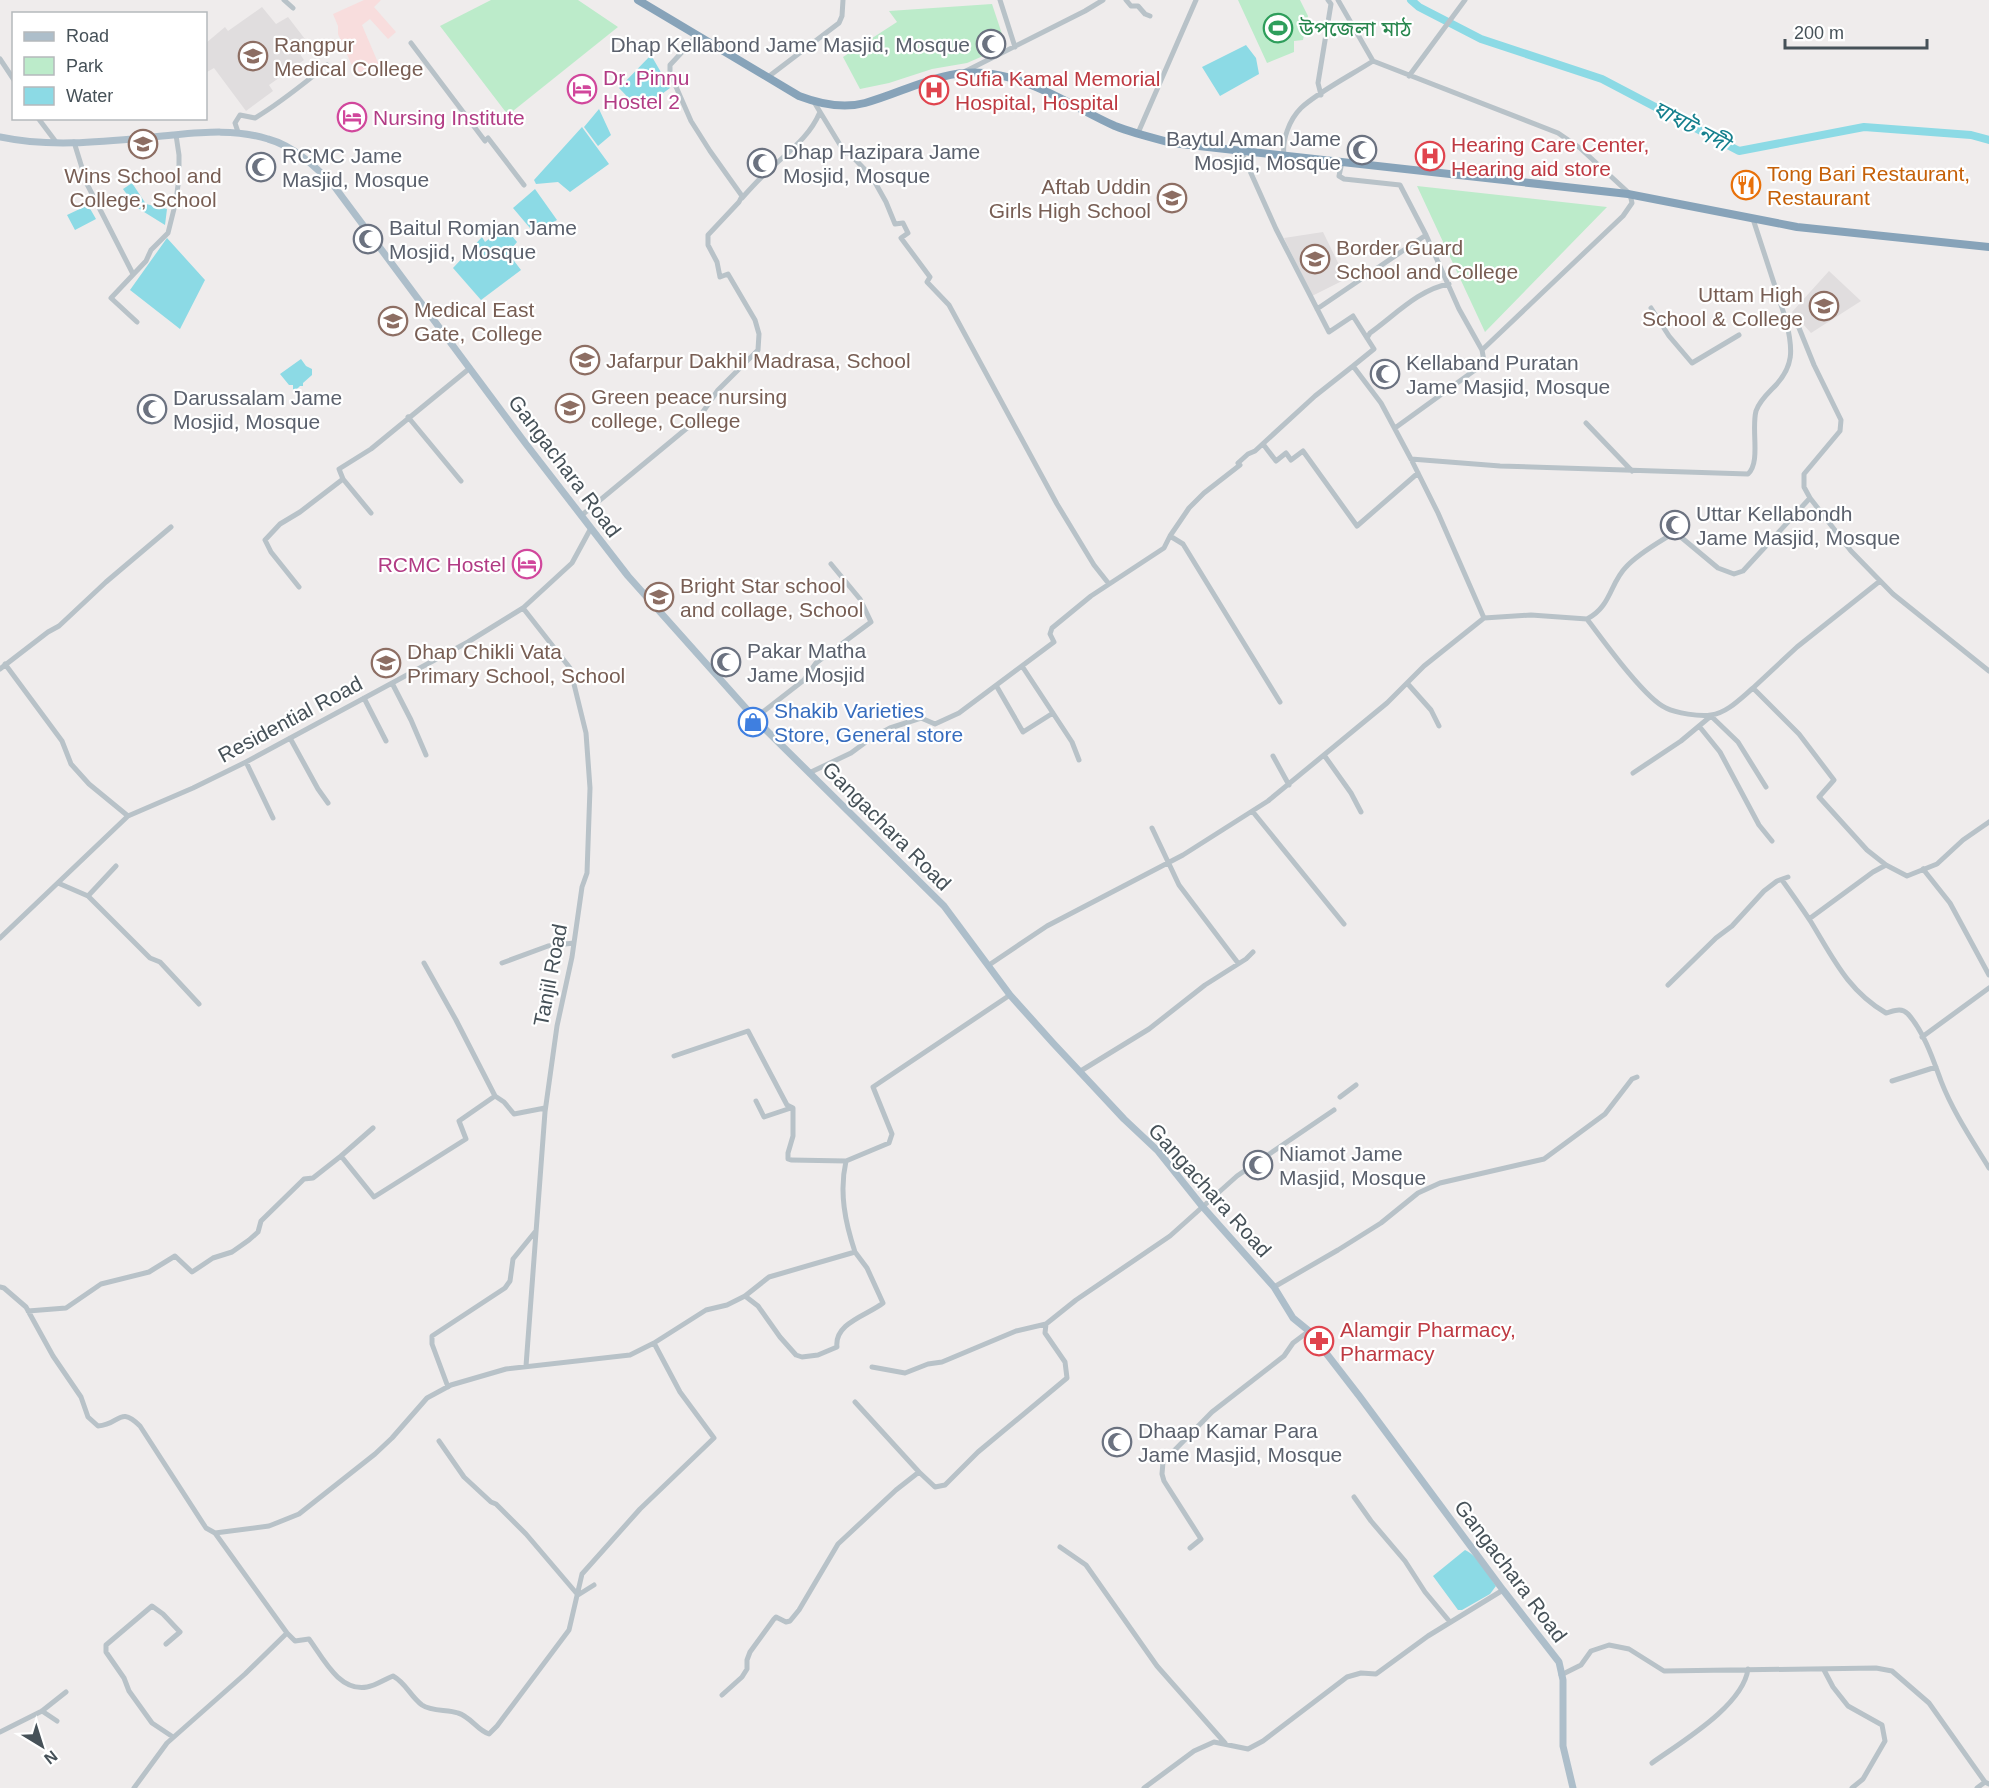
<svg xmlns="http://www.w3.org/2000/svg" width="1989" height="1788" font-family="Arial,'Noto Sans Bengali',sans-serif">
<rect width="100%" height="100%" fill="#efecec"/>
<path fill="#e0ddde" d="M262 7 276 24 288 17 308 43 298 51 304 60 269 85 273 91 246 111 214 68 207 72 206 70V43L225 27 228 31Z
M1323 232 1346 279 1312 296 1284 238Z
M1829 271 1861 301 1811 333 1792 312Z"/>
<path fill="#f8dddd" d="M364 0H381L374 7 396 32 388 39 370 19 362 25 379 65 356 75 338 34V26L333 14Z"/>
<path fill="#bcebca" d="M491 0H578L618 27 508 115 440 26Z
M1238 0H1300L1308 16 1303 40 1294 41V52L1267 63Z
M992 4 1006 46 967 63 932 69 889 83 860 89 843 57 897 22 889 11Z
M1417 186 1607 207 1485 332Z"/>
<path fill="#8cdae5" d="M1246 45 1256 58 1259 74 1220 96 1202 67Z
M651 55 670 88 640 110 619 88Z
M599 109 611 135 598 146 584 127Z
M582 127 609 164 570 192 558 182 536 184 534 180Z
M132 183 146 204 167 209 165 225 136 207 123 189Z
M535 189 557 220 535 234 513 208Z
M88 205 96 219 75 230 67 215Z
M505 227 517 242 508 253 521 270 481 300 453 268 482 237 485 242Z
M167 238 205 280 180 329 130 290Z
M301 359 306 366 312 369V375L303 383V386H300L296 390H293V385H289L280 374Z
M1465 1550C1478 1556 1488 1575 1496 1586L1490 1594 1462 1610H1458L1433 1576Z"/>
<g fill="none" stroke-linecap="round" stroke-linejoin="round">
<path stroke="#8cdae5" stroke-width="8" d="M1411 0 1419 7 1481 39 1602 79 1739 151 1864 127 1971 135 1989 140"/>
<path stroke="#b8c2c8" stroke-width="5" d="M284 0 293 8
M1000 0 1015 47
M1126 0 1131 6H1138L1145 14 1150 16
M1338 0 1373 61
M411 43 485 141
M0 59 14 80
M966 71 1085 11 1103 0
M1409 76 1465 0
M768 77 839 23 842 16 843 0
M1321 95 1318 83 1331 4 1328 0
M814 102 845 153 848 152 872 177 886 202 895 224 903 223 908 233 901 238 930 277 927 282 949 305 1057 504 1094 565 1109 584
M38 118 56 142
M238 132 235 123 240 115 255 118C282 102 303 84 327 65
M1138 133 1196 0
M488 138 524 185
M74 142 87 184 133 274
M1241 151 1276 229 1329 332 1353 316 1374 349 1353 366 1381 403 1411 459 1438 513 1484 618 1531 615 1587 619C1611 607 1610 583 1626 567 1638 554 1656 544 1672 534L1676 533 1718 568 1734 574 1743 571 1810 498 1804 487V474L1840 431 1841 420 1814 365 1795 318 1786 320 1753 219
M1284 156C1282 140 1289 120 1301 108 1318 92 1353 74 1373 61L1558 133 1580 148 1630 194 1632 203 1623 216 1482 350
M742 198C750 189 759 179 768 171 788 152 809 138 820 112
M1651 308 1669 336 1692 363 1739 335
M1317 309 1426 235 1400 185 1344 179 1339 176 1342 162
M137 322 111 298 146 261 151 250 168 233 176 201 179 177V155L176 135
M1367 338 1370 333C1394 316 1419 289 1449 284
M408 417 461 481
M1586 423 1632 471
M1395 428 1475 370 1484 361 1482 350 1459 309 1426 235
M1263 444 1276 461 1286 453 1291 460 1303 451 1357 526 1418 473
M1411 459 1500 466 1748 474C1761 462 1751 430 1756 411 1759 402 1766 395 1772 389 1795 367 1793 349 1786 320
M1810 498 1851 551 1893 594 1989 671
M371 513 343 479 339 469 371 449 470 368
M582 515 698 419 718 390 758 350 759 334 755 320 728 274 720 277 717 262 708 245V235L739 202 742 196 710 151 691 121 670 73V65L697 36
M1170 536 1183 544 1280 702
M1880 581 1797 647 1753 688 1799 734 1834 780 1819 797 1867 850 1886 865 1907 876 1937 864 1963 840 1989 822
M299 587 271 552 265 540 280 524 300 512 343 479
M523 608 570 668 586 733 590 788 587 873 582 887 572 957 557 1026 545 1112 526 1366
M1587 619C1602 639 1645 699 1666 708 1676 713 1700 717 1711 715 1727 713 1741 698 1753 688
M5 664 62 741 71 764 89 784 128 816
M1022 666 1072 742 1079 760
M0 669 48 632 59 626 106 582 171 527
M392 683 411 720 426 755
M1407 683 1431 710 1439 726
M997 687 1023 732 1053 713
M364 698 386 741
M755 718 804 680 816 663 871 622 860 599 831 564
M1699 726 1720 752 1759 825 1772 841
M290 738 318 789 328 803
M1324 755 1351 793 1361 812
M1273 756 1289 785
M246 762 273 818
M809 773 851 753 870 739 890 728 921 718 935 724 959 713 1054 642 1050 634 1052 628 1091 596 1164 548 1170 536 1189 508 1204 493 1240 465 1238 463 1248 454 1255 451 1315 396 1353 366
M1633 773 1681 741 1711 716 1738 742 1766 787
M1253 812 1344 924
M1152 828 1179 885 1238 963
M1923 869 1950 903 1989 975
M1782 880C1792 894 1802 908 1811 922 1833 958 1848 991 1886 1013 1894 1011 1901 1007 1908 1014 1924 1032 1933 1059 1941 1081 1953 1112 1972 1140 1989 1168
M58 883 88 896 150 958 160 962 199 1004
M88 896 116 866
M1809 919 1873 872 1886 865
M0 938 128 816 193 788 246 762 468 642 523 608 572 563 591 528
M424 963 456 1020 495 1096 504 1102 514 1114 545 1108
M502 963 548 946 574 943
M989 965 1047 926 1183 855 1268 801 1387 703 1424 666 1484 618
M1668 985 1716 938 1732 926 1764 891 1777 881 1788 877
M1922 1037 1989 988
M674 1056 748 1031 787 1105 793 1108V1136L788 1153V1159L791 1160 846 1161
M1079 1072 1149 1029 1205 985 1246 959 1253 952
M1892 1081 1936 1067
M1340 1097 1356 1085
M756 1101 764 1117 791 1108
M373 1128 341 1156 374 1197 466 1139 459 1121 495 1096
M0 1287 4 1288 26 1307 53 1356 81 1397 88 1417 98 1426C120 1425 119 1405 140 1426L206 1528 215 1533 269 1526 299 1514 375 1454 392 1438 427 1398 451 1385 506 1369 630 1355 654 1343 706 1310 727 1305 745 1296 769 1277 855 1252C845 1222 839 1192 846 1161L889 1143 892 1134 873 1087 1010 995
M1274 1287 1338 1250 1381 1223 1418 1193 1440 1183 1544 1159 1605 1114 1632 1079 1637 1077
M745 1296 758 1306 780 1337 796 1355 802 1357 818 1355 837 1347C834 1323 868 1315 883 1303L867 1268 855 1252
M28 1311 66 1308 101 1284 149 1272 175 1256 192 1272 213 1258 232 1252 249 1240 258 1232 261 1221 304 1179 313 1178 341 1156
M872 1367 905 1373 928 1364 942 1362 1016 1331 1046 1324
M448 1387 432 1344V1336L505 1288 510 1281 513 1259 535 1232
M855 1402 919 1472
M439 1441 464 1477 491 1502 496 1504 526 1534 578 1595 594 1585
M1354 1497 1371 1521 1405 1561 1425 1592 1450 1622
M215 1533 287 1633
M1060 1547 1086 1565 1157 1666 1225 1743
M1190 1548 1201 1539 1164 1481 1162 1474 1163 1462 1212 1412 1284 1356 1293 1343 1309 1331
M166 1644 180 1632 163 1614 152 1606 106 1645V1652L124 1678 129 1691 152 1723 173 1737
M1824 1670 1833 1687 1848 1706 1882 1725 1885 1741 1863 1779 1852 1788
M1561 1675 1581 1665 1591 1651 1609 1645 1629 1649 1664 1671 1876 1668 1892 1671 1929 1703 1985 1782
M722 1695 742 1677 747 1669V1660L750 1652 774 1619 776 1617 786 1622 790 1621 799 1610 838 1544 896 1490 919 1472 935 1487 945 1485 978 1452 1067 1378 1065 1362 1045 1333 1046 1324 1076 1300 1170 1236 1237 1176 1334 1110
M42 1711 57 1721
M0 1732 42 1711 66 1692
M1652 1763C1681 1742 1743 1706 1748 1669
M134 1788 167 1743 245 1674 287 1633 295 1641 309 1639C323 1658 339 1692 367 1687 375 1686 385 1679 393 1676 406 1683 410 1696 422 1705 432 1712 448 1709 458 1713 471 1717 477 1730 489 1734L497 1726 569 1630 582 1574 640 1509 714 1438 680 1392 654 1343
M1144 1788 1194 1751 1214 1742 1248 1749 1263 1741 1347 1677 1361 1673 1376 1674 1428 1636 1503 1590
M1977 1788 1985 1782 1989 1784"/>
<path stroke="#adbeca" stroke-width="7" d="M0 137C56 149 116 140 173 135 205 132 236 129 268 139 294 146 316 167 334 186L526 444 628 576 760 724 944 906 1010 995 1053 1043 1124 1119 1158 1151 1202 1206 1274 1287 1293 1318 1309 1331 1360 1397 1503 1590 1559 1662 1563 1680V1746L1573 1788"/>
<path stroke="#87a3b9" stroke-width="8" d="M638 0 799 96C820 104 843 109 865 103 905 92 942 69 984 73 1031 77 1073 107 1115 126 1133 133 1153 138 1172 143L1628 194 1797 227 1989 247"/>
</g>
<defs>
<g id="stadium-ring" transform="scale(1.5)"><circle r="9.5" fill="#fff" stroke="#2e9e5b" stroke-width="1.5"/><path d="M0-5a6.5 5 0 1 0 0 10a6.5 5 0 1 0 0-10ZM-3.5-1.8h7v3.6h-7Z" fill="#2e9e5b"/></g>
<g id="mosque-ring" transform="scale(1.5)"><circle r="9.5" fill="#fff" stroke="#6b7280" stroke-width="1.5"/><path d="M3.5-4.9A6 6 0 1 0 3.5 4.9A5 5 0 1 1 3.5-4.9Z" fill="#6b7280"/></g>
<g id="university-ring" transform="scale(1.5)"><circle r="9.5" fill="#fff" stroke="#8d6e63" stroke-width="1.5"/><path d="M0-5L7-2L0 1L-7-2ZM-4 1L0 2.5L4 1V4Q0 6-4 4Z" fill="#8d6e63"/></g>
<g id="hotel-ring" transform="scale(1.5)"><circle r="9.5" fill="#fff" stroke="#d1479c" stroke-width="1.5"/><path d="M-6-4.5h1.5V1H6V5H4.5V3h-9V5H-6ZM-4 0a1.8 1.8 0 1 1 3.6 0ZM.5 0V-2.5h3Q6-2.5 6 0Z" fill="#d1479c"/></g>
<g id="hospital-ring" transform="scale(1.5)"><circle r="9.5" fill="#fff" stroke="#e0444e" stroke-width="1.5"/><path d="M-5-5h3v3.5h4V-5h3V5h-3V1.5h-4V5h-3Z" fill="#e0444e"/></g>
<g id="school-ring" transform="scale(1.5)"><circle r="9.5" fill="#fff" stroke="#8d6e63" stroke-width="1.5"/><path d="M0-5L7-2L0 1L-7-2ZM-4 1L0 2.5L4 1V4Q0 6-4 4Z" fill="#8d6e63"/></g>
<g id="restaurant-ring" transform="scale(1.5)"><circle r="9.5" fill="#fff" stroke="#e8710a" stroke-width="1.5"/><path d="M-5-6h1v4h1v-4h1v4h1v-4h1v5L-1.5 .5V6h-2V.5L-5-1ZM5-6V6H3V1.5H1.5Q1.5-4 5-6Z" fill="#e8710a"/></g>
<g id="shop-ring" transform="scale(1.5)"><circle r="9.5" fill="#fff" stroke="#3f7fe0" stroke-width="1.5"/><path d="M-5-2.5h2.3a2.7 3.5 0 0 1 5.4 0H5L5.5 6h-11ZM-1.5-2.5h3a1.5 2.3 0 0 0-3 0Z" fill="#3f7fe0"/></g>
<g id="pharmacy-ring" transform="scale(1.5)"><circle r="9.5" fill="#fff" stroke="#e0444e" stroke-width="1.5"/><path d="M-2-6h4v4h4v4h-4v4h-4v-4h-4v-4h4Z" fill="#e0444e"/></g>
</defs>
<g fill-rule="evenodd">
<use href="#stadium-ring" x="1278" y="28"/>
<use href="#mosque-ring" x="991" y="44"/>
<use href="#university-ring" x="253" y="56"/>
<use href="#hotel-ring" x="582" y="89"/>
<use href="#hospital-ring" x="934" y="90"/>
<use href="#hotel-ring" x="352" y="117"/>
<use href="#school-ring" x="143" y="144"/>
<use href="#mosque-ring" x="1362" y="150"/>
<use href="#hospital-ring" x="1430" y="156"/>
<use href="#mosque-ring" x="762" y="163"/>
<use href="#mosque-ring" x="261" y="167"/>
<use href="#restaurant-ring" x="1746" y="185"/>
<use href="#school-ring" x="1172" y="198"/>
<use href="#mosque-ring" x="368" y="239"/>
<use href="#university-ring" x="1315" y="259"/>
<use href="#university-ring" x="1824" y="306"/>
<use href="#university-ring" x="393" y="321"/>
<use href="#school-ring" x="585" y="360"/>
<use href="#mosque-ring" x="1385" y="374"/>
<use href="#university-ring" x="570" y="408"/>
<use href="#mosque-ring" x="152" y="409"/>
<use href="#mosque-ring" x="1675" y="525"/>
<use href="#hotel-ring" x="527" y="564"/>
<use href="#school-ring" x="659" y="597"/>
<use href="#mosque-ring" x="726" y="662"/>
<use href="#school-ring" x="386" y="663"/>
<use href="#shop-ring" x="753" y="722"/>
<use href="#mosque-ring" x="1258" y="1165"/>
<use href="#pharmacy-ring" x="1319" y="1341"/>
<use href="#mosque-ring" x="1117" y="1442"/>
</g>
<g text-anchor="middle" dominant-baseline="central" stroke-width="4.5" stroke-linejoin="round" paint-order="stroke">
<g font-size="21" fill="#27864d" stroke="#fff" text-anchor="start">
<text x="1299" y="28">উপজেলা মাঠ</text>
</g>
<g font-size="21" fill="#785e54" stroke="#fff" text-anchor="start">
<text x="274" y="44">Rangpur<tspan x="274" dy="24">Medical College</tspan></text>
<text x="143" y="175" text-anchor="middle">Wins School and<tspan x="143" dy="24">College, School</tspan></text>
<text x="1151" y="186" text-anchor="end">Aftab Uddin<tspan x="1151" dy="24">Girls High School</tspan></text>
<text x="1336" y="247">Border Guard<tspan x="1336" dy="24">School and College</tspan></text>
<text x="1803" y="294" text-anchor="end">Uttam High<tspan x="1803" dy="24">School &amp; College</tspan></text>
<text x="414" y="309">Medical East<tspan x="414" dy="24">Gate, College</tspan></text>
<text x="606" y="360">Jafarpur Dakhil Madrasa, School</text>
<text x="591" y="396">Green peace nursing<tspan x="591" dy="24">college, College</tspan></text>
<text x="680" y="585">Bright Star school<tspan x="680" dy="24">and collage, School</tspan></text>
<text x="407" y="651">Dhap Chikli Vata<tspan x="407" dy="24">Primary School, School</tspan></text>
</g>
<g font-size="21" fill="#5b616d" stroke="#fff" text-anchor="start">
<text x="970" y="44" text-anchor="end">Dhap Kellabond Jame Masjid, Mosque</text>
<text x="1341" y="138" text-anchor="end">Baytul Aman Jame<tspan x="1341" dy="24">Mosjid, Mosque</tspan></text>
<text x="783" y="151">Dhap Hazipara Jame<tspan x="783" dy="24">Mosjid, Mosque</tspan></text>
<text x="282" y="155">RCMC Jame<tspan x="282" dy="24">Masjid, Mosque</tspan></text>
<text x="389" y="227">Baitul Romjan Jame<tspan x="389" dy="24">Mosjid, Mosque</tspan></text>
<text x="1406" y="362">Kellaband Puratan<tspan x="1406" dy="24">Jame Masjid, Mosque</tspan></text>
<text x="173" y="397">Darussalam Jame<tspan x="173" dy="24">Mosjid, Mosque</tspan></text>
<text x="1696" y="513">Uttar Kellabondh<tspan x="1696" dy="24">Jame Masjid, Mosque</tspan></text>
<text x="747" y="650">Pakar Matha<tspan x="747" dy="24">Jame Mosjid</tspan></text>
<text x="1279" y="1153">Niamot Jame<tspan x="1279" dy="24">Masjid, Mosque</tspan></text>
<text x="1138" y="1430">Dhaap Kamar Para<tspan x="1138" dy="24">Jame Masjid, Mosque</tspan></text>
</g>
<g font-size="21" fill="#b23c85" stroke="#fff" text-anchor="start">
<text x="603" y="77">Dr. Pinnu<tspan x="603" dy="24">Hostel 2</tspan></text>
<text x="373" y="117">Nursing Institute</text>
<text x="506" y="564" text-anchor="end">RCMC Hostel</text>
</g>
<g font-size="21" fill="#be3a42" stroke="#fff" text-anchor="start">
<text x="955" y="78">Sufia Kamal Memorial<tspan x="955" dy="24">Hospital, Hospital</tspan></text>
<text x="1451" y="144">Hearing Care Center,<tspan x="1451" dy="24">Hearing aid store</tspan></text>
<text x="1340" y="1329">Alamgir Pharmacy,<tspan x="1340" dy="24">Pharmacy</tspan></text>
</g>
<g font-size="21" fill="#c56008" stroke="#fff" text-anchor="start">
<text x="1767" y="173">Tong Bari Restaurant,<tspan x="1767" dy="24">Restaurant</tspan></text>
</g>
<g font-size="21" fill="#465158" stroke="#fff">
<text transform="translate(565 466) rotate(53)">Gangachara Road</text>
<text transform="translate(290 719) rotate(-28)">Residential Road</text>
<text transform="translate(887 826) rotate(45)">Gangachara Road</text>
<text transform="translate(550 975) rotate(-79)">Tanjil Road</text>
<text transform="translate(1210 1190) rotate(48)">Gangachara Road</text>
<text transform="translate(1511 1571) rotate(53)">Gangachara Road</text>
</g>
<g font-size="21" fill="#366cbe" stroke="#fff" text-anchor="start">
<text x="774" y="710">Shakib Varieties<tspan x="774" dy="24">Store, General store</tspan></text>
</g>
<g font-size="22" font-style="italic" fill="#15808e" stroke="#fff">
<text transform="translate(1691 126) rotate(28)">ঘাঘট নদী</text>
</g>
</g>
<rect x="12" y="12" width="195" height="108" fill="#ffffff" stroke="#b5b9bc" stroke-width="1.5"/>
<rect x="24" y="32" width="30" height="9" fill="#adbeca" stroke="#b5b9bc" stroke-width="1.5"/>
<text x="66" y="42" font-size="18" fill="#465158">Road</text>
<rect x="24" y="57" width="30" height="18" fill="#bcebca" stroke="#b5b9bc" stroke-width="1.5"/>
<text x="66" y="72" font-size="18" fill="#465158">Park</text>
<rect x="24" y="87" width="30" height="18" fill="#8cdae5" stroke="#b5b9bc" stroke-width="1.5"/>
<text x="66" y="102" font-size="18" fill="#465158">Water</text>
<g transform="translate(42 1746) rotate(142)" stroke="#ffffff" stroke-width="4.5" paint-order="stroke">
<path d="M0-4.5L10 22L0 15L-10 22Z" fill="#465158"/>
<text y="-9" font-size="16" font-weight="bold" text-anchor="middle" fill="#465158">N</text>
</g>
<path d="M1785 39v9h142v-9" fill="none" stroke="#465158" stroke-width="3"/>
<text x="1794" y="39" font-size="18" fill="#465158" stroke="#ffffff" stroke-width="4.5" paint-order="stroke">200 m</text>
</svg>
